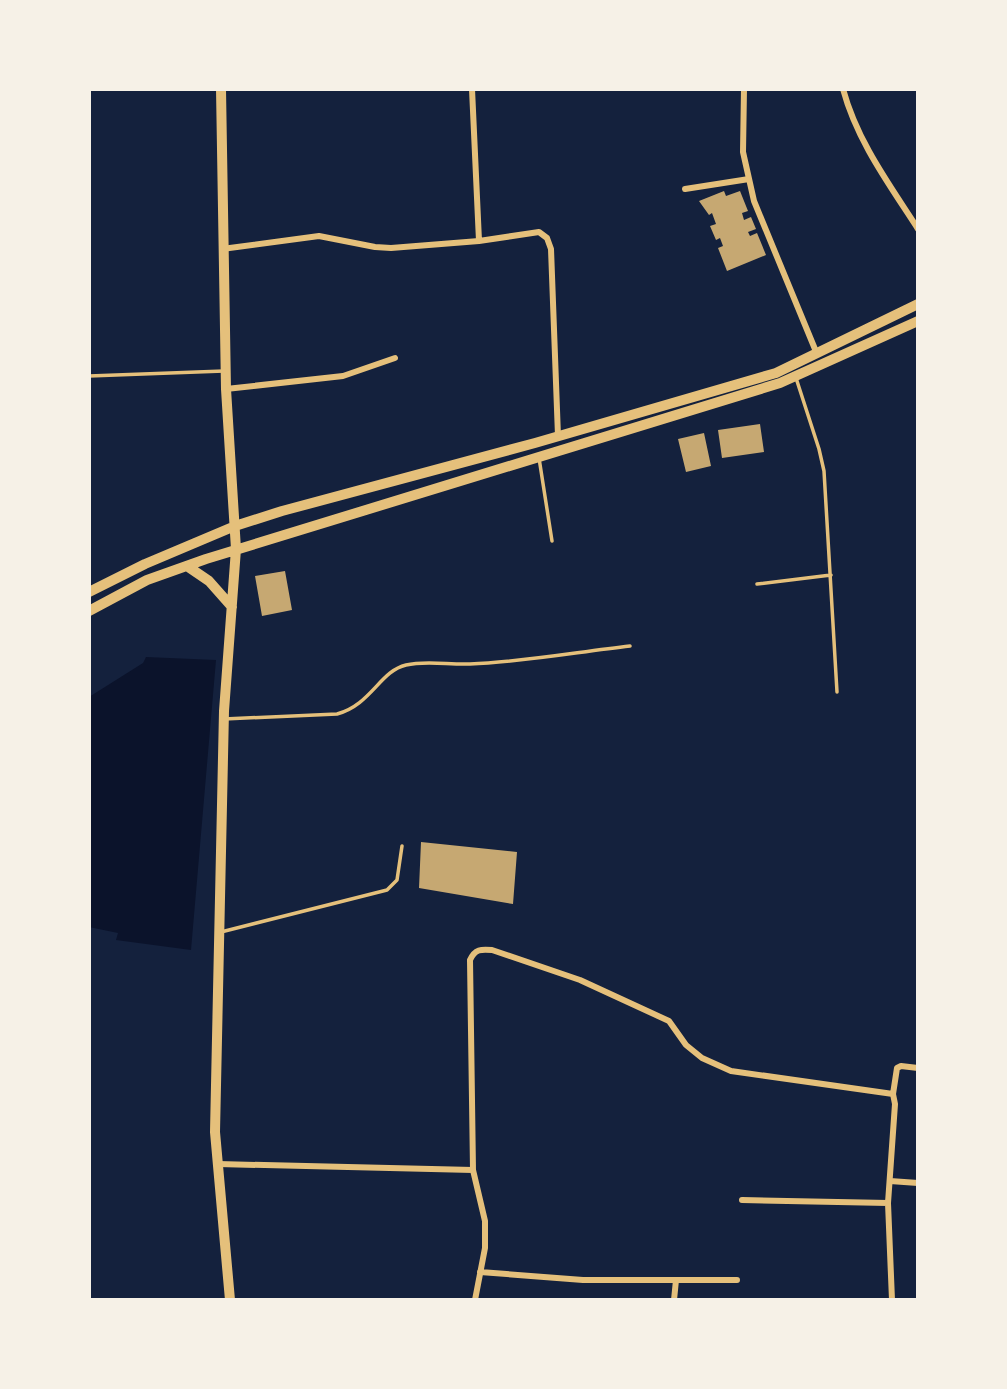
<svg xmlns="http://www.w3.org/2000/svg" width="1007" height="1389" font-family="Ubuntu,sans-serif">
<rect width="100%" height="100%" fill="#14213d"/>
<path fill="#0b132b" d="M146 657 216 660 191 950 116 940 118 933 89 927V697L143 663Z"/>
<path fill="#c6a872" d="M724 191 726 196 740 191 748 211 742 213 744 220 751 217 756 229 748 232 750 236 757 233 766 255 727 271 718 248 723 246 720 238 716 240 710 226 716 224 712 213 709 215 699 201Z
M760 424 764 452 722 458 718 430Z
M704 433 711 466 686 472 678 439Z
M285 571 292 610 262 616 255 576Z
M421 842 517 852 513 904 419 888Z"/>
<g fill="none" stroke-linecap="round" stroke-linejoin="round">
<path stroke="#e5c07b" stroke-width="3.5" d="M89 376 224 371
M796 378 819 449 824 471 837 692
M539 458 552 541
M757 584 831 575
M224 719 337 714C371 705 380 671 406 665 426 660 449 665 470 664 523 662 577 652 630 646
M221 932 387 890 397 880 402 846"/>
<path stroke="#e5c07b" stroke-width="6" d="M472 89 479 241
M744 89 743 152 754 201 817 354
M843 89C857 141 889 184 918 229
M685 189 749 179
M222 249 319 236 375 247 391 248 479 241 539 232 547 238 551 249 558 436
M226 389 343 376 395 358
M893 1094 897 1068 901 1066 918 1068
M218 1164 473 1170
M890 1181 918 1183
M742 1200 888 1203
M480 1272 583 1280H737
M475 1300 485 1248V1221L473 1170 470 960C475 949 481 949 492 950L580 980 669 1021 686 1045 702 1058 731 1071 893 1094 895 1104 888 1203 892 1300
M674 1300 676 1280"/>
<path stroke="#e5c07b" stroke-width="10" d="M221 89 226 389 236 549 224 711 215 1132 230 1300
M187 566 209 581 232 607
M89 592 145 564 235 526 282 511 535 443 776 373 918 304
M89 611 147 580 206 559 780 383 918 321"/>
</g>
<rect width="1007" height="1389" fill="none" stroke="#f6f1e7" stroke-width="182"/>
</svg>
